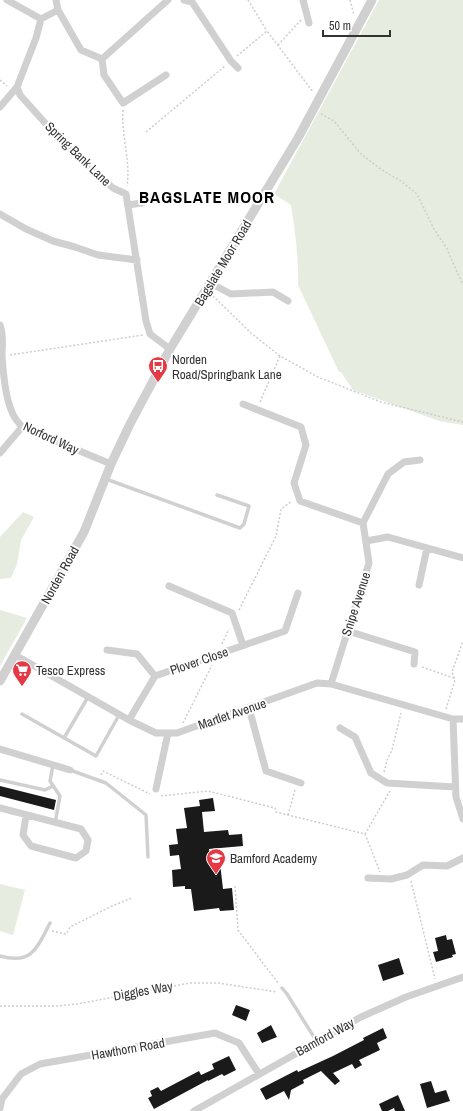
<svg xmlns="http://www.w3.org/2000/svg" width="463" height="1111" font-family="'Archivo Narrow',sans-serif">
<rect width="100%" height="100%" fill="#fff"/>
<path fill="#e6ecdf" d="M379 0H463V425L439 421 353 390 341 372H339L298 285C299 259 295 231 291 205L274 194Z
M23 512 34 517 21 540 17 564 11 578 0 579V537Z
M0 610 27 618 0 666Z
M0 884 25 890 13 935 0 931Z"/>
<path fill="#1a1a1a" d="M0 786 56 800 54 810 0 796Z
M213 798 215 811 202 812 204 832 228 830 229 835 242 834 243 846 209 849 211 864 220 863 223 889 232 888 234 910 220 911 219 908 194 911 191 889H185V886L173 887 172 870 181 869 179 855 170 856 169 845 178 844 176 829 187 828 184 808 200 806 199 800Z
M446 935 447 940 452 939 456 954 452 955 453 957 436 962 433 952 438 951 435 938Z
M399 958 404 974 383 981 378 965Z
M236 1005 250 1010 246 1021 232 1015Z
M271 1025 277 1037 262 1043 257 1033Z
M383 1028 387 1038 377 1043 380 1050 359 1060 362 1065 355 1069 352 1064 333 1073 340 1081 335 1085 321 1071 303 1080 304 1083 291 1090 289 1100 284 1091 266 1100 260 1089 297 1070 298 1072 333 1056 364 1040 363 1038Z
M229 1056 236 1070 224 1076 222 1074 208 1081V1080L154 1109 148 1098 152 1096 150 1091 158 1087 161 1091 199 1071 201 1075 214 1069 212 1064Z
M431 1081 435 1093 446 1090 450 1101 427 1108 420 1084Z
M398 1095 405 1111H395L394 1108 388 1111H382L379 1104Z"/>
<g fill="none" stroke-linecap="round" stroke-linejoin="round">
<path stroke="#cdcdcd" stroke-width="1.5" stroke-dasharray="2 2" stroke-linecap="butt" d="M248 0 267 31
M350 0 354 15
M278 45 301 20
M237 56 267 31 313 92
M0 80 7 86
M123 110C121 136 131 161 127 186
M321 114 334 121 361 154 382 170 401 181 417 194 434 229 446 247 463 285
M146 132 225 66
M213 296 251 333 280 356 318 377 381 402 463 422
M10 355 143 335
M260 402 280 356
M239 610 276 536 281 509 292 501
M222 644 229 629
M422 667 454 678
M446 709 455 680 452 672 463 641
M183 723 212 665
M384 772 387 760 392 750 401 713
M101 775 103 771 150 794
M161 796 208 791 275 808 276 812 365 834 380 872
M288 815 295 790
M365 834 390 791
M411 881 435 979
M235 886 238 930 278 983
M52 931 66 934 70 927 112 906 132 898
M0 1006H57L77 1004 190 983H218L277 992"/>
<path stroke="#d0d0d0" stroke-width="3.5" d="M106 479 240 528 244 524 249 506 217 495
M22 714 96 756 119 715
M64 738 88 697
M53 765 50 781 60 796 55 823
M70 770 106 783 146 815 148 857
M0 780 45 790 53 786
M0 956C32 965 37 948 50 923
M282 988 287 994 317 1042"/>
<path stroke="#d0d0d0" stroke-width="7" d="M7 0 41 19
M56 0 58 10 81 50 102 59 104 75 123 103 166 75
M184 0 192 2 231 61 238 68
M303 0 309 23
M58 10 41 19 36 38 17 87 20 95 64 144 113 188 126 194 146 321 150 334 170 349
M102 59 168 0
M0 107 17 87
M128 205 142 203
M0 214 26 229 53 241 75 247 98 255 137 260
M210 283 231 294 273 292 288 301
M0 325C4 335 2 346 2 356 3 371 6 399 12 412 14 418 18 422 22 427L111 464
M243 404 301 427 306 445 294 483 300 501 363 523
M0 453 22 427
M363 523 388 474 404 462 420 460
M366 541 388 537 463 558
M419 585 427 548
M169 586 232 613 243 645
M348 631 415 652 414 664
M107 650 137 654 155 676 285 631 298 593
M15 655 129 720 156 733H177L317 683 331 684 453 719H463
M331 684 369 563 363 523
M249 708 266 771 301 783
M453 719 456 797 463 819
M129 720 155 676
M340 728 355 737 371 773 387 783 455 787
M0 749 70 770
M156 789 168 733
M0 808 81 829 88 840 86 851 76 858 31 846 23 835 26 816
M368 878 391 879 407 875 423 865 447 866 463 858
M0 1108 2 1099 21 1074 40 1064 215 1033 239 1043 259 1074
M194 1111 361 1017 406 997 463 977"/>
<path stroke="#d0d0d0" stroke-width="9" d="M0 681 84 532 111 464 130 424 170 349 298 138 372 0"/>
</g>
<defs>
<g id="bus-pin" transform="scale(1)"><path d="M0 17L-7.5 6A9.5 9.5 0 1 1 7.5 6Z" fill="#e63946" stroke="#fff"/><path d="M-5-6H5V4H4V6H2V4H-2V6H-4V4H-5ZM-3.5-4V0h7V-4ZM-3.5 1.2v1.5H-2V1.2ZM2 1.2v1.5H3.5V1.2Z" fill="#fff"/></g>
<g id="supermarket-pin" transform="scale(1)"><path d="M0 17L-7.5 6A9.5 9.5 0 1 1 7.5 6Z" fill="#e63946" stroke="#fff"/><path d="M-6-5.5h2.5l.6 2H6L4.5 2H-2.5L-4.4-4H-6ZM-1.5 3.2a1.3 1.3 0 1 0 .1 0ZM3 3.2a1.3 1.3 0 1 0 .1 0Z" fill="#fff"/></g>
<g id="school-pin" transform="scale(1)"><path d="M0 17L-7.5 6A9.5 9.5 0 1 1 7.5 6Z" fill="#e63946" stroke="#fff"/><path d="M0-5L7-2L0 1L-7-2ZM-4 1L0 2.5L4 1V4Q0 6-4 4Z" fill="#fff"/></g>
</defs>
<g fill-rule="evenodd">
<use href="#bus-pin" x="158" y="366"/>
<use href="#supermarket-pin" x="22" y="670"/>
<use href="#school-pin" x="216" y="858"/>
</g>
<g text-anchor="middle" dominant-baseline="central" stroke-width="4" stroke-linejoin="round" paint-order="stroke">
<g font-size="13" fill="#333" stroke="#fff">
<text transform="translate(78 154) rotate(44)">Spring Bank Lane</text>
<text transform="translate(223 263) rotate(-59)">Bagslate Moor Road</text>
<text transform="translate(51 438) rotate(25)">Norford Way</text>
<text transform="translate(60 575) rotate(-61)">Norden Road</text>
<text transform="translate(356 604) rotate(-72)">Snipe Avenue</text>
<text transform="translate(199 661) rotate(-19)">Plover Close</text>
<text transform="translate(232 714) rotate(-19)">Martlet Avenue</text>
<text transform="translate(143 991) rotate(-10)">Diggles Way</text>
<text transform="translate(325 1037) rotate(-29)">Bamford Way</text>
<text transform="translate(128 1049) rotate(-10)">Hawthorn Road</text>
</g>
<g font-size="13" fill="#333" stroke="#fff" text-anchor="start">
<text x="172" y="359">Norden<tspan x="172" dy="15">Road/Springbank Lane</tspan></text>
<text x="36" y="670">Tesco Express</text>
<text x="230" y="858">Bamford Academy</text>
</g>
<g font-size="17" font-weight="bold" letter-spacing="1" fill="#000" stroke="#fff">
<text x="207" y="196">BAGSLATE MOOR</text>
</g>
</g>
<path d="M323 30v6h67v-6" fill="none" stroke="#333333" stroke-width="2"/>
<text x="329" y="30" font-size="12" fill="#333333" stroke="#ffffff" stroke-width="3" paint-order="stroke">50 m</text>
</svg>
